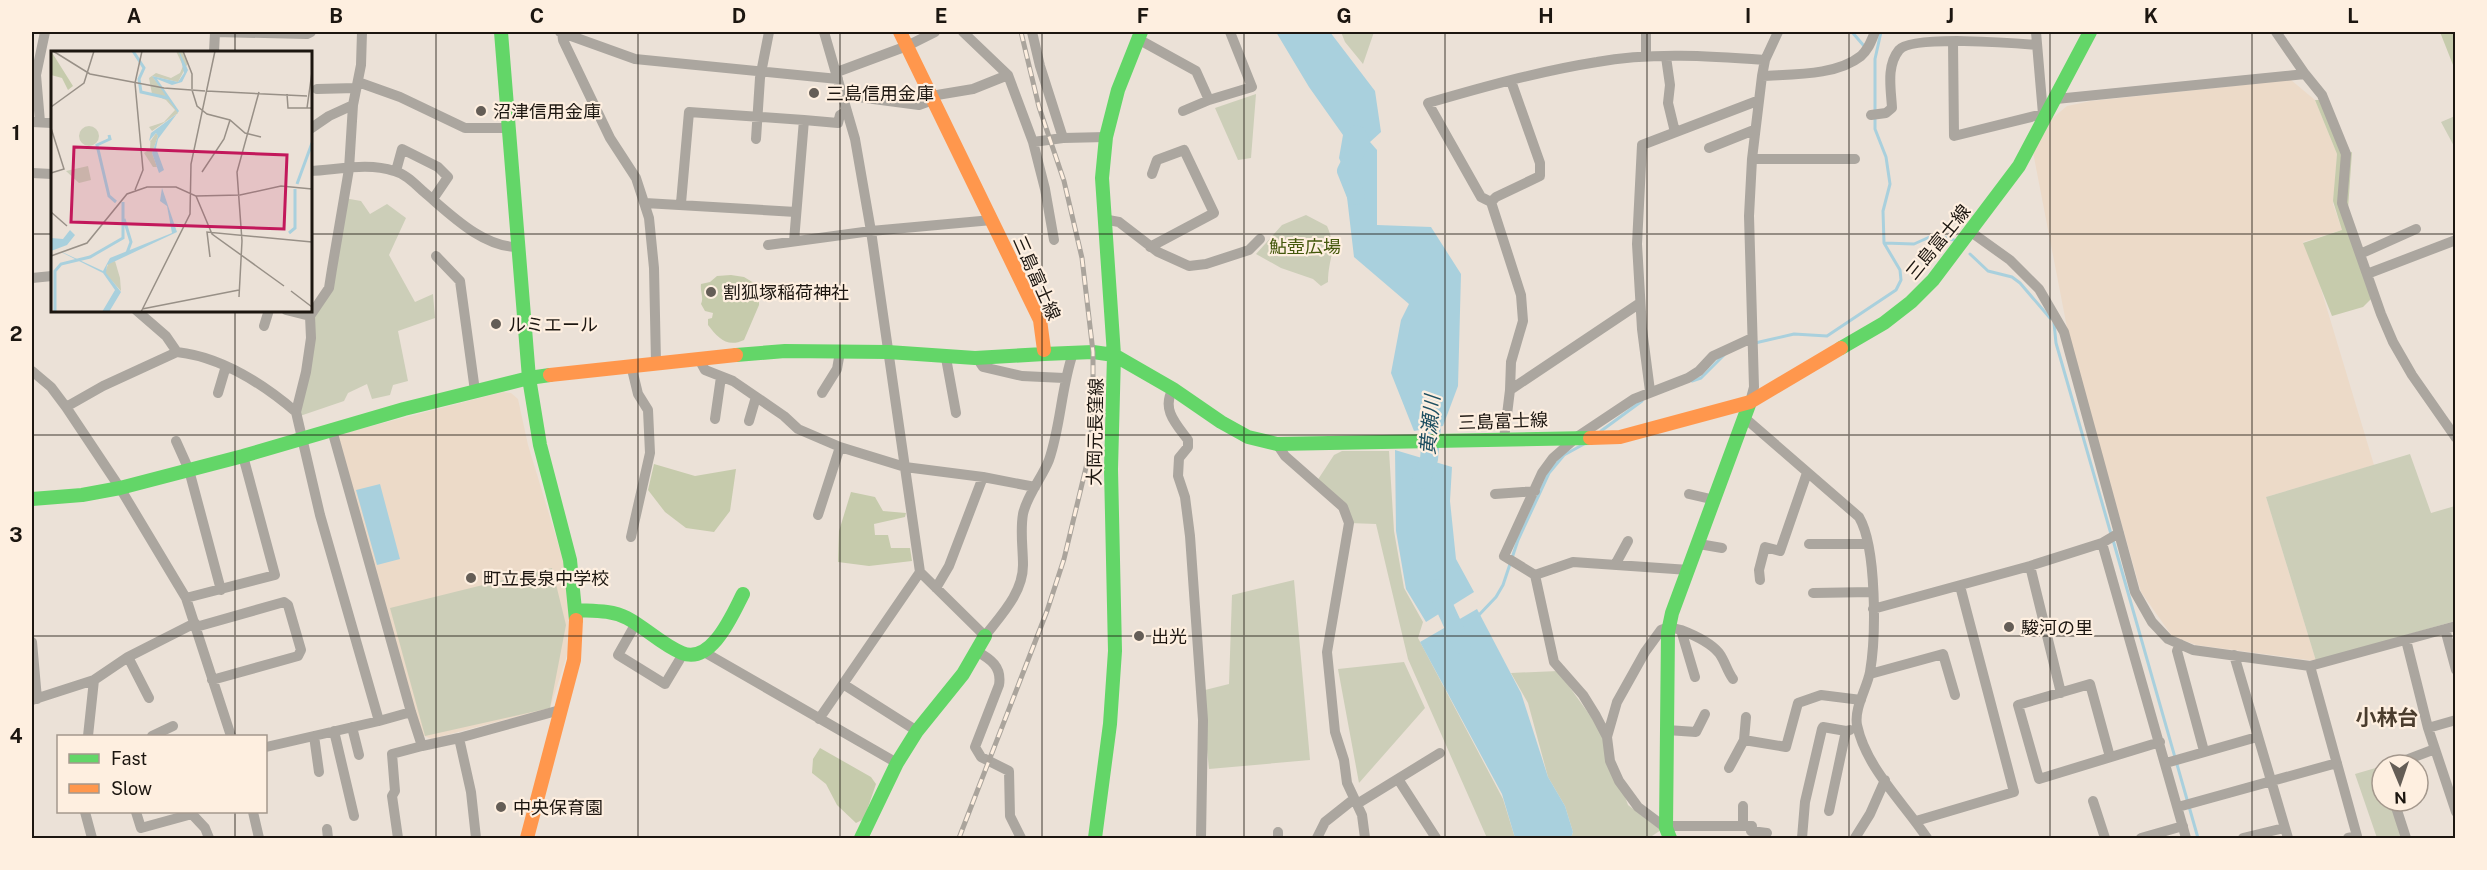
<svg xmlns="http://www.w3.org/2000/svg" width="2487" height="870" font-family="'Public Sans','Noto Sans JP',sans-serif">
<rect width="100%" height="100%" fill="#ebe1d7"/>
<path fill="#ecdac8" d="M2291 80 2315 100 2337 154 2333 204 2342 230 2303 242 2315 269 2374 465 2266 497 2316 661 2196 645 2172 636 2141 592 2070 343 2033 152 2048 122 2067 106 2091 101Z
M503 392 511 393 518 399 528 445 564 563 570 609 568 652 550 708 431 739 422 735 337 435Z"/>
<path fill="#ccceb8" d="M1341 32H1374L1363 64 1345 42Z
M1256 94 1251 158 1238 160 1215 108Z
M2455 116V148L2441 122Z
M344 198 361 201 370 214 387 204 406 218 389 255 415 302 433 294 435 318 398 331 408 381 393 385 390 395 372 399 367 384 348 393 344 401 297 417 313 318 332 287Z
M1306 215 1327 226C1338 251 1328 257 1328 282L1321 286 1313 279 1281 268 1256 254 1282 225Z
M1342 451H1389L1394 531 1404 588 1423 622 1418 638 1503 799 1515 838H1487L1408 659 1376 524 1349 523 1317 481 1334 455Z
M2410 454 2431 513 2455 506V621L2316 661 2266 497Z
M552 568 566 625 550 708 425 736 390 608Z
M1294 580 1310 760 1209 769 1201 691 1229 684 1232 595Z
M1404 662 1425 708 1359 783 1338 669Z
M1558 671 1602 732 1628 805 1661 830 1649 838H1571L1573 832 1565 806 1548 777 1528 703 1511 673Z
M2379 767 2382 776V801H2390L2401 838H2377L2355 774Z"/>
<path fill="#c6cbac" d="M2440 32H2455V70Z
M2315 100H2324L2346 154 2352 152 2348 209 2373 297 2363 307 2332 316 2303 243 2342 230 2333 201 2337 154Z
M731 275 744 277 759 286V305L744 340C727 348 718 338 708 325V319L712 318 713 313 705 311 701 304C704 297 700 292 701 284L710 282 717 276Z
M654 464 695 476 736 469 730 511 714 532 686 528 665 512 648 490Z
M851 492 875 497 883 511 906 513 905 517 874 524 875 535H888L891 548H910L912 561 869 566 838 562 839 531Z
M820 748 871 777 876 784 864 819 856 823 837 805 826 784 812 773 813 759Z"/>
<path fill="#a9d0dd" d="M1276 32H1330L1375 91 1381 132 1370 142 1377 150V225L1431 227 1461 274 1458 386 1443 426 1414 431 1391 373 1401 320 1409 304 1354 257 1345 180 1353 160 1366 146 1342 165 1339 158 1343 135 1309 87Z
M1395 450 1452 467 1450 501 1456 559 1474 592 1426 622 1406 589 1396 531Z
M380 484 400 559 377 565 356 490Z
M1477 609 1521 693 1548 777 1565 806 1573 832 1571 838H1515L1502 794 1420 642Z"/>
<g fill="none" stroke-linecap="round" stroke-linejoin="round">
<path stroke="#a9d0dd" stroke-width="3" d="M1852 32 1864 46
M1884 243 1914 244 1934 235 1954 240
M1970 254 1988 271 2012 277 2020 283 2050 318
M2054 323 2056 343 2111 534
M1755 343 1794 334 1827 336 1896 290 1901 280 1900 270 1884 243 1883 211 1890 184 1886 157 1875 129V59L1881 32
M1692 381 1701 378 1724 355
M1601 431 1642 401
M2113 540 2198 838
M1477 617 1496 597 1503 585 1518 540 1549 473 1564 455 1584 444"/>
<path stroke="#a9d0dd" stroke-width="18" d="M1356 196 1346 171 1361 142 1357 134
M1421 480 1429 459 1434 405
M1436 588 1462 645"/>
<path stroke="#aba69f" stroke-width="10" d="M215 32 307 34 311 32
M560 32 635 59 838 79
M562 32 563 40 610 138 636 178 649 218 654 268 656 363
M824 32 855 139 871 231 920 572 985 636C1001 615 1023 593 1023 565 1023 548 1020 531 1023 514 1027 495 1042 478 1049 460 1061 425 1061 388 1073 353
M963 32 1008 75 1033 142 1063 138 1106 137
M1032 32 1040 66 1063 138
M2036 32 2043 114 2046 116
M2276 32 2305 74
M1646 34V57
M1138 39 1196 71 1209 100
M1953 42 1954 136 2043 114
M214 52 215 32
M1666 57 1670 85 1668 103 1675 132
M837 72 907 46 935 32
M1762 76C1792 74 1836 76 1861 56 1869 49 1871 41 1875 32
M358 82 400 97 465 128H508
M317 89 356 88
M843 95 919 105 933 100
M931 96 973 89 1008 75
M2056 99 2305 74 2322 95 2346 154 2342 203 2381 314 2393 342 2412 375 2456 438
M1183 111 1209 100 1252 87 1230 32
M1871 115 1886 113 1892 108C1891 89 1886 66 1899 50 1911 35 2014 43 2036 45
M804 120 838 123 840 115 847 111
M32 122 52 123
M40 122 36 75 45 32
M310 129 329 116 353 105
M756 139 760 78 769 32
M1033 142 1045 189 1054 240
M1709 148 1754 130
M1752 159H1855
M310 171C337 170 368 162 394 171 406 174 415 184 424 192 450 214 483 248 519 247
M396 171 402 149 438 167 448 177 433 199
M32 173 52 174
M1491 202 1496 197 1540 176V163L1511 81
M645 203 796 212
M681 203 689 112 804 120 794 241
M1103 219 1119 222 1158 252 1189 266 1206 264 1249 250 1260 239
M1971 232 2010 260 2039 289 2064 332 2135 592 2152 622 2168 639 2193 650 2310 666 2456 626
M768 245 871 231 992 220
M1150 247 1214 213 1184 150 1157 160 1152 174
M2360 254 2416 229
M436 256 460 281 475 391
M2367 274 2456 240
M32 278 52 276
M136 310 166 336 177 352C222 357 262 383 296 412
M286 310 310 316
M264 326 269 310
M946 358 956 413
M977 358 983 367 1022 376 1064 378
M699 359 705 370 733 381 784 416 798 429 840 447 905 467 983 477 1035 487
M32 371 51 387 66 407 120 488 186 598 231 736
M1173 389C1161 409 1176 424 1188 440V447L1179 458 1178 476 1185 497 1190 536 1203 720 1201 838
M1510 390 1640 303
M1650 391 1642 329 1637 244 1642 145 1757 101
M218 393 226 366
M822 393 837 369 840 352
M1750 402 1754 387 1749 216 1752 159 1762 76 1765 60 1778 32
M66 407 103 386 177 352
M715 419 721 377
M1746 419 1859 517C1877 548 1876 637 1870 672 1867 688 1854 708 1857 725 1866 768 1904 803 1927 838
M749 421 756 397
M332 430 411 712 422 746 459 738 560 710
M1504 439 1510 390 1511 362 1523 321 1521 295 1491 202 1481 197 1428 103C1483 87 1540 71 1597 62 1651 52 1710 56 1765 60
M176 441 189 470 221 590
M1277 444 1285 456 1343 507 1349 523 1327 652 1335 732 1344 760 1347 783 1362 815 1365 838
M1495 494 1535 491
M1689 494 1715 500
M818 515 840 447
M631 537 650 453 648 410 638 394 631 365
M2102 543 2186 838
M1699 544 1722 548
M1809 544H1867
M1615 565 1628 541
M2030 566 2061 693
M1535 575 1573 562 1689 570
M1760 580 1759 570 1765 547 1780 551 1807 473
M936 588 949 566 983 477
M1813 593 1872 592
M186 598 275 575 243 456
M1873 609 2030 566 2102 543 2119 533
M635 625 618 655 665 684 683 654
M196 627 284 602 288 605 301 650 298 656 212 680
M2445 629 2456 670
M1681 630C1694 635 1710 642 1719 653 1725 661 1727 671 1733 679
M2406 640 2428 728 2456 812
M32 642 37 699
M2180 644 2177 651 2204 751
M976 651C991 659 1002 667 999 685L975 747 981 757 1009 771 1010 816 1021 838
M704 652 897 763
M2234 655 2288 838
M128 657 149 698
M2310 666 2357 836 2348 838
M1870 674 1943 654 1955 695
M843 684 917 731
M32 700 94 680 128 657 195 623
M819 719 920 572
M379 721 411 712
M352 727 359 755
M2428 728 2456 720
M1667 730 1696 732 1705 714
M334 731 354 816
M88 736 94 680
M152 736 173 726
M314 736 319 772
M1607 737 1617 702 1645 652 1661 630 1669 627 1681 630 1695 677
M459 738 471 792 476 838
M1744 740 1786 747 1798 703 1821 695 1861 700
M266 747 379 721 320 515 296 412 306 372 311 338 310 316 329 288 332 269 349 169 353 105 361 65 362 32
M2110 757 2090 684 2018 705 2039 779 2160 742
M2166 763 2257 737
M2393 765 2435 749
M1729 768 1744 740 1746 717
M1398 779 1436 838
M2093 801 2105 838
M2394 801 2406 838
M1357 804 1440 753
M1743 806V826
M2178 807 2337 763
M1829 811 1846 731 1850 730
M85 812 92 838
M136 812 141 828 192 814
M190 812 205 828 209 838
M253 812 259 838
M1916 821 2014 792 1960 586
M1666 826H1752L1751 831 1767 833
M1666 828 1638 807 1619 781 1610 761 1607 737 1596 716 1583 695 1554 662 1535 575 1504 556 1542 473 1553 458 1577 437 1634 399 1688 378 1699 371 1713 356 1752 338
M327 829 328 838
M398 838 392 796 395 791 392 754 422 746
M1278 838V832
M1317 838 1325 822 1354 799
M1802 838 1805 802 1822 729 1823 727 1846 731
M1855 838 1870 814 1885 780
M2141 838 2183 826
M2243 838 2284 828"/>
<path stroke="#63d668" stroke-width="14" d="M501 32 529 378 540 445 570 560 576 620
M1841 348 1884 323 1911 302 1933 280 2019 166 2090 32
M1044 350V354L1093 352 1114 355 1173 389 1221 422 1248 437 1277 444 1590 438
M736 355 785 351 888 352 975 358 1044 354
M32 499 82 495 120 488 243 456 404 409 529 378 550 375
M577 610C594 611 611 610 627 618 646 628 662 645 682 653 712 665 733 613 743 594
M861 838 897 763 917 731 963 674 985 636
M1095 838 1110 724 1115 651 1111 469 1114 355 1102 178 1106 137 1118 90 1141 32
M1670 838 1666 828 1668 632 1672 613 1750 402"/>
<path stroke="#ff974d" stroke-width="14" d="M900 32 1040 320 1044 350
M550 375 736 355
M1590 438 1620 437 1750 402 1841 348
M527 838 574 660 576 620"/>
<g stroke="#aaa49c" stroke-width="5">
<path id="rail" d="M959 838 1047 611 1064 559 1089 455 1093 414V352L1082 258 1064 181 1039 107 1021 32"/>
</g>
<use href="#rail" stroke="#feefe0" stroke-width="3" stroke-dasharray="9" stroke-linecap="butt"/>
</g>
<path fill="none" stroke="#1c1610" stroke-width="1.5" stroke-opacity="0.55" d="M235 32V52M436 32V838M638 32V838M840 32V838M1042 32V838M1244 32V838M1445 32V838M1647 32V838M1849 32V838M2050 32V838M2252 32V838M32 234H52M310 234H2456M235 310V736M32 435H2456M32 636H2456M235 812V838"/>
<g fill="#645d56" stroke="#feefe0" stroke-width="2">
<circle cx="814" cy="93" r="6"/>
<circle cx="481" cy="111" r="6"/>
<circle cx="711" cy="292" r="6"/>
<circle cx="496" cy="324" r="6"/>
<circle cx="471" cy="578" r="6"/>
<circle cx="2009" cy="627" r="6"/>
<circle cx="1139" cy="636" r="6"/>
<circle cx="501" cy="807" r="6"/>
</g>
<g text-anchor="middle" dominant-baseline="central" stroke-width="4.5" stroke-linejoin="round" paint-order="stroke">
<g font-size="18" fill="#1c1610" stroke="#feefe0" text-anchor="start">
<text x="826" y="93">三島信用金庫</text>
<text x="493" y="111">沼津信用金庫</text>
<text x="723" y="292">割狐塚稲荷神社</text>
<text x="508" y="324">ルミエール</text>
<text x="483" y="578">町立長泉中学校</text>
<text x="2021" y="627">駿河の里</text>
<text x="1151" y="636">出光</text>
<text x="513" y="807">中央保育園</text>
</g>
<g font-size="18" fill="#1c1610" stroke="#feefe0">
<text transform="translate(1938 242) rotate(-51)">三島富士線</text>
<text transform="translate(1037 278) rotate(66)">三島富士線</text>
<text transform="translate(1503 421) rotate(-2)">三島富士線</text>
<text transform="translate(1095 432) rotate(-89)">大岡元長窪線</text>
</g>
<g font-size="18" fill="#44580c" stroke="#feefe0">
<text x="1305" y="246">鮎壺広場</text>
</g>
<g font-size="20" font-style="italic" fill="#1e4f61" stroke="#feefe0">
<text transform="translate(1430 425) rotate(-85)">黄瀬川</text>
</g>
<g font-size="21" font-weight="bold" fill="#4b3d2e" stroke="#feefe0">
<text x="2387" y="717">小林台</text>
</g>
</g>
<g transform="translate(51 51)">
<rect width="261" height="261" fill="#ebe1d7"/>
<path d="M125 0H132L137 12 127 31 101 25 124 55 127 62 101 80 98 76 113 71 124 59 115 49 101 43 98 27 105 22 120 27 129 22 132 15ZM28 85a10 10 0 1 1 20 0a10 10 0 1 1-20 0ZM100 82 99 91 105 82 107 85 101 102 106 116H102L93 102 99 98ZM37 115 40 129 28 132 15 120ZM64 210 69 227 70 240 54 222 57 213Z" fill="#ccceb8"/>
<path d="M0 0 22 35 17 39 11 27 0 24Z" fill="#c6cbac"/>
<path d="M128 0 137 19 131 31 121 34 106 28 128 60 107 88 105 97 113 119 108 122 101 102 107 85 105 82 98 90 100 82 127 62 101 25 127 31 133 22ZM111 137 126 181 56 214 55 222 70 241 58 261H51L64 239 52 222 10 201 0 202 11 201 52 220 59 207 121 182 116 155 109 150ZM19 179 24 184 16 194 0 200V187L12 188Z" fill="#a9d0dd"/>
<path fill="none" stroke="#a9d0dd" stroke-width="3" d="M82 0 93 17 88 28 90 41 117 47M58 84 59 88 46 94 58 145 65 151M246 133 261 92M73 168 80 191 76 202M238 182 244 177V138M4 261V220L10 213 39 206 72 187V151"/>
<path fill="none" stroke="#989087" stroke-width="1.5" d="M2 0 39 23 113 37 154 40M132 0 141 23V38M141 39 146 55 156 63 179 69 194 82 210 86M155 40 256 45M236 43 237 57H261M0 56 33 32 43 0M256 57 261 21M0 77 13 118 0 122M151 121 173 88 179 69M84 139 92 119 84 32 91 0M145 145 189 144 230 135 261 138M0 161 16 175M0 205 36 192 76 143 96 136H125L145 145 161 183 233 235M159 206 156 181 261 191M240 240 261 256M188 246 191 190 186 121 208 41M91 258 188 239M90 261 139 163 140 113 164 0"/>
<path fill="#c2185b" fill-opacity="0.15" stroke="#c2185b" stroke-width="3" d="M23 96 236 104 233 178 20 171Z"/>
<rect width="261" height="261" fill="none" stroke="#1c1610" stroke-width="3"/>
</g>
<rect width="2487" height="870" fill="none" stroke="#feefe0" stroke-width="66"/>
<rect x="57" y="735" width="210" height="78" fill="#feefe0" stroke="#a4988d" stroke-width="1.5"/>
<rect x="69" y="754" width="30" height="9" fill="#63d668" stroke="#a4988d" stroke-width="1.5"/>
<text x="111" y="765" font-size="18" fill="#1c1610">Fast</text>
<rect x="69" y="784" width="30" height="9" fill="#ff974d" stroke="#a4988d" stroke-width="1.5"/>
<text x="111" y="795" font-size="18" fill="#1c1610">Slow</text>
<g transform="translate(2400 783) rotate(178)"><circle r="28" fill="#feefe0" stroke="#a4988d" stroke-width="1.5"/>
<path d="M0-4.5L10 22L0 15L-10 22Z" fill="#645d56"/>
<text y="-9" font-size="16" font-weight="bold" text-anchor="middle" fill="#1c1610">N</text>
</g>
<rect x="33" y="33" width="2421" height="804" fill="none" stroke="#1c1610" stroke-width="2"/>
<g font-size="20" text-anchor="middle" font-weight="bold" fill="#1c1610">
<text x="134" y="23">A</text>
<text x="336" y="23">B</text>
<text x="537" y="23">C</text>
<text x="739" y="23">D</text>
<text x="941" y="23">E</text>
<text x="1143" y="23">F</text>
<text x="1344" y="23">G</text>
<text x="1546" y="23">H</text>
<text x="1748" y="23">I</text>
<text x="1950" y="23">J</text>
<text x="2151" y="23">K</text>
<text x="2353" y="23">L</text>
<text x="16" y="140">1</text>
<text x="16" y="341">2</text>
<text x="16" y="542">3</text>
<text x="16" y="743">4</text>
</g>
</svg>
